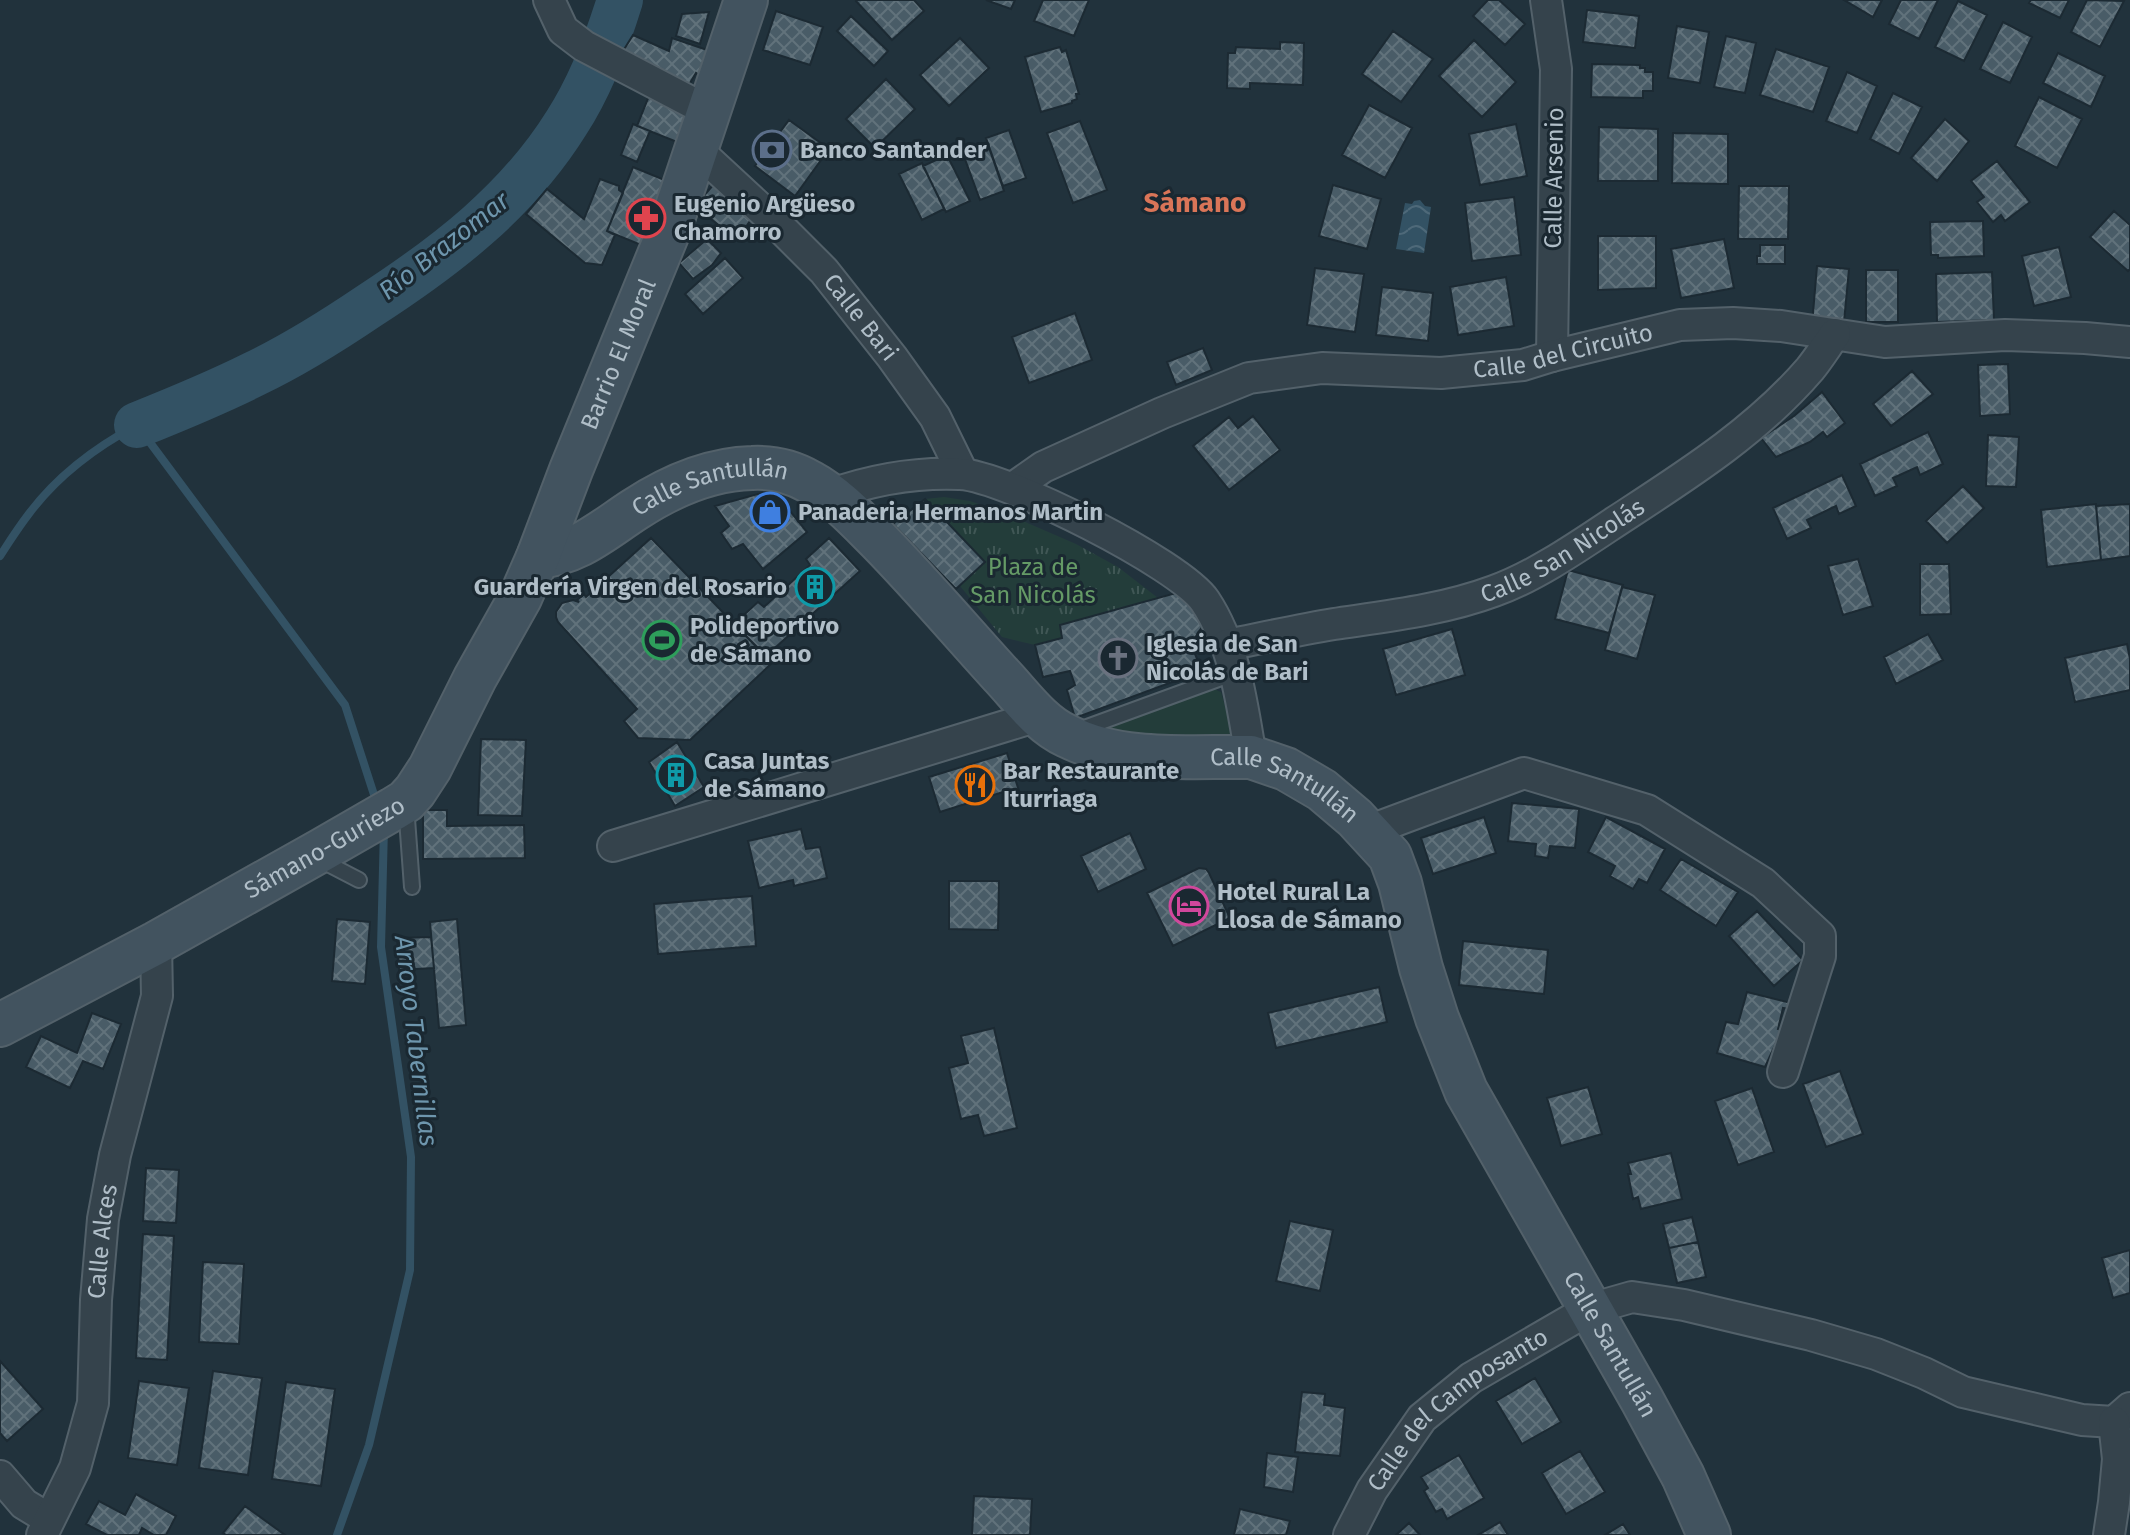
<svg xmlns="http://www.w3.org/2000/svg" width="2130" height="1535" font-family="'Fira Sans',sans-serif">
<defs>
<pattern id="park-tufts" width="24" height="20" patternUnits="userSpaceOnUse" patternTransform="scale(2)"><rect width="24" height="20" fill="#233d3a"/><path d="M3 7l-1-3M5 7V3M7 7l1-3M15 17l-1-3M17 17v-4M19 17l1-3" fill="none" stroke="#405755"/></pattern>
<pattern id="water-waves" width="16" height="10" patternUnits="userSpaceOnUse" patternTransform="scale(2)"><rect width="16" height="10" fill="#335264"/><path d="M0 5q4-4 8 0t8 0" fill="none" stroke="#4e6979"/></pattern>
<pattern id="building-cross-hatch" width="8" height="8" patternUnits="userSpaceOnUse" patternTransform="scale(2)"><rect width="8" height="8" fill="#495c67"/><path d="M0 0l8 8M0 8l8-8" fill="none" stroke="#61727b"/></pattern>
</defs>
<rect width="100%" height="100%" fill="#21323c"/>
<path fill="#233d3a" d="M1214 689 1221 692 1232 731 1227 736 1114 740 1104 733 1109 724Z"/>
<path fill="url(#park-tufts)" d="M944 497 970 501 1007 514 1076 544 1118 567 1158 598 1060 625 1062 638 1035 645 1002 637 960 586 985 562 925 499Z"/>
<path fill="url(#water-waves)" d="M1420 200 1425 206 1431 207 1424 253 1396 249 1405 203 1412 204 1414 201Z"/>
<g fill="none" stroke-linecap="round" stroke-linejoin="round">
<path stroke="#335264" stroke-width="8" d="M0 556C9 542 18 528 28 515 56 477 96 447 137 425L345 705 377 804
M337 1535 369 1445 410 1270 411 1157 381 947 384 828"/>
<path stroke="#335264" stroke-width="46" d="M137 425C177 409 216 393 254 374 294 355 332 331 369 306 446 256 518 201 567 122 591 85 607 42 620 0"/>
</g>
<path fill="url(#building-cross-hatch)" stroke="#1c2a33" stroke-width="2" d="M857 0H914L924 11 892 40 856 1Z
M986 0H1015L1011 9Z
M1043 0H1089L1074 36 1034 21Z
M1488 0H1499L1525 24 1505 45 1473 16Z
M1844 0H1882L1873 17Z
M1901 0H1938L1919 39 1889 24Z
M2031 0H2069L2060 18 2029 3Z
M2087 0 2124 1 2100 47 2071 32Z
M1958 1 1987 15 1964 61 1935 47Z
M1587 10 1639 16 1635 48 1583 42Z
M776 11 823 27 810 65 763 50Z
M709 12 700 44 676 36 682 14Z
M851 16 888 51 874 66 837 31Z
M2003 22 2032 37 2010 83 1980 69Z
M1677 26 1709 32 1700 83 1668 78Z
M1393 31 1433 59 1401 102 1362 74Z
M633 35 669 51 672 38 716 53 708 81 696 73 684 93 618 59Z
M1726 36 1756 43 1745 93 1714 87Z
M960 38 989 68 949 106 920 75Z
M1474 40 1516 82 1482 117 1439 76Z
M1280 42 1304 43 1303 85 1250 83V89L1227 88 1228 53H1235L1236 47 1280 49Z
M1060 47 1062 52 1066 50 1079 94H1076L1077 99 1072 101V103L1041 112 1025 57Z
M1776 49 1829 67 1813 112 1760 95Z
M2058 53 2105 76 2091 107 2043 83Z
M1592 64 1640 65V68H1645V72H1653V91H1643V98L1591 97Z
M1847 72 1877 86 1857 133 1826 121Z
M886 79 915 109 875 148 846 119Z
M653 86 700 114 687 146 637 126Z
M1893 93 1922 107 1899 154 1870 139Z
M2039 97 2082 119 2057 168 2015 146Z
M1369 105 1412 128 1385 178 1342 155Z
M1945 119 1969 141 1937 181 1911 158Z
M789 120 829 149 795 196 755 166Z
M1080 121 1107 190 1073 203 1047 133Z
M633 124 650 131 637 162 621 155Z
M1516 124 1527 176 1480 185 1469 134Z
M1599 127 1658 129V181H1598Z
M1009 130 1026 178 1003 186 986 138Z
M1673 133 1728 134V184L1672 183Z
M987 142 1004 191 980 200 962 151Z
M947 155 970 201 946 212 923 166Z
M1997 161 2030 202 2005 221 2001 215 1993 222 1977 202 1984 197 1971 181Z
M922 163 944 209 922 220 899 174Z
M633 167 667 181 641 245 607 231Z
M600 179 619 186V190L623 193 607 231 615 235 602 265 585 263 526 214 547 189 584 219Z
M714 184 754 215 737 240 695 206Z
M1333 185 1381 199 1367 249 1319 236Z
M1739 186H1789L1788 239H1738Z
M1514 197 1521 255 1472 261 1465 203Z
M2114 211 2130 225V269L2128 271 2090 237Z
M1983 221 1984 256 1938 258V255H1931L1930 222Z
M1598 236H1656V288L1598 290Z
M707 239 721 253 712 265 693 279 679 263Z
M1724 239 1734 288 1681 298 1671 249Z
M1760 245H1785V264H1757V256H1760Z
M2059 247 2071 297 2034 306 2022 256Z
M725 258 743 278 703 314 685 294Z
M1817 266 1849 269 1844 322 1812 325Z
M1315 268 1364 274 1355 332 1307 325Z
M1866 270H1898V322H1866Z
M1992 272 1994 320 1937 322 1936 274Z
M1506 277 1514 326 1458 335 1450 287Z
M1382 287 1433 293 1428 341 1376 335Z
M1075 313 1092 360 1029 383 1012 337Z
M1203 348 1212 370 1176 385 1167 362Z
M2008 364 2010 414 1980 416 1978 365Z
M1912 371 1933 394 1891 426 1873 404Z
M1822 392 1845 423 1827 437 1823 432 1810 442 1776 457 1761 438 1794 416Z
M1253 416 1280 450 1229 490 1193 446 1229 417 1238 428Z
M1928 432 1943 464 1920 475 1917 467 1893 478 1897 486 1875 496 1860 464Z
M1988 435 2019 437 2016 487 1986 486Z
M1842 475 1856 506 1839 514 1836 506 1807 520 1811 528 1787 539 1773 508Z
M1963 486 1984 508 1947 543 1926 521Z
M765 492 768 505 782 501 807 532 763 569 743 544 732 549 721 533 729 526 715 506Z
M925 499 985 562 956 589 893 524Z
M2096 504 2101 560 2047 567 2041 510Z
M2130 504V556L2101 560 2096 506Z
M651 538 772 663 690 740 638 738 624 721 637 709 558 622 556 617V612L562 603 573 600 579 602 577 600 584 594 586 597Z
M829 538 860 571 766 656 734 624 758 602 764 607 810 565 806 559Z
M1858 559 1873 606 1843 615 1828 566Z
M1920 564H1949L1951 614 1920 615Z
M1568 570 1623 585 1609 633 1555 619Z
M1622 587 1655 595 1637 659 1605 650Z
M1176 593 1194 606 1202 627 1191 644 1202 671 1075 718 1067 690 1075 685 1070 671 1043 677 1035 645 1062 638 1060 625Z
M1452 629 1465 675 1396 695 1383 649Z
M1928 634 1943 660 1896 684 1884 657Z
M2127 644 2130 659V690L2075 702 2065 658Z
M481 739 526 740 522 816 478 815Z
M677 742 704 787 675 806 649 762Z
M1007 753 1020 794 1005 799 1003 792 940 812 929 777Z
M1512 803 1579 809 1575 848 1550 846 1548 858 1535 856 1536 844 1508 841Z
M423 810H447V826L524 825 525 858 423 859Z
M1484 817 1496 853 1433 874 1421 838Z
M1606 817 1665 849 1647 883 1639 879 1633 889 1610 876 1615 866 1588 852Z
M801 829 806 849 820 847 827 878 794 886 793 880 759 888 748 841Z
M1130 833 1146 869 1098 892 1081 856Z
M1681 859 1738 892 1716 926 1660 890Z
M1199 868 1206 869 1209 873 1230 918 1173 946 1147 893Z
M949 881H999L998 930 949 929Z
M752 896 756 946 658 954 654 904Z
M1757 911 1803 960 1774 986 1729 936Z
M337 919 370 922 365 984 332 981Z
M457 919 466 1025 439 1028 430 922Z
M431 937 434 968 399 970 397 938Z
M1463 941 1548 950 1544 994 1459 985Z
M1379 987 1387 1022 1276 1048 1268 1013Z
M1747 992 1791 1003 1789 1009 1783 1008 1778 1029 1782 1030 1765 1067 1717 1053 1726 1022 1738 1024Z
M92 1013 121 1024 103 1069 83 1061 70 1088 26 1067 41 1036 77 1053Z
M994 1028 1017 1128 984 1136 978 1115 961 1119 949 1068 968 1063 961 1036Z
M1840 1071 1863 1134 1826 1147 1803 1084Z
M1588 1087 1602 1134 1561 1146 1547 1098Z
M1752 1088 1774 1152 1738 1165 1715 1101Z
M1671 1153 1682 1199 1641 1209 1638 1197 1633 1199 1628 1174H1631L1628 1163Z
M146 1168 179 1170 176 1223 143 1221Z
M1692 1217 1698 1242 1669 1248 1663 1224Z
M1290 1221 1333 1230 1320 1291 1276 1281Z
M143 1234 174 1236 167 1360 136 1358Z
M1698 1242 1706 1277 1677 1283 1669 1248Z
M2130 1250V1293L2113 1298 2102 1258Z
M203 1262 244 1264 239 1344 199 1342Z
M0 1361 43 1409 7 1441 0 1433Z
M213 1371 262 1378 248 1475 199 1468Z
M1535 1378 1561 1422 1522 1444 1496 1401Z
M139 1381 189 1388 177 1465 128 1458Z
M286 1382 335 1389 321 1486 272 1479Z
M1302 1392 1325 1394 1324 1405 1345 1408 1340 1456 1295 1452Z
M1580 1451 1605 1492 1566 1514 1542 1473Z
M1267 1453 1298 1457 1293 1492 1264 1487Z
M1459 1455 1484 1498 1447 1519 1442 1509 1436 1512 1424 1491 1428 1488 1421 1477Z
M136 1494 176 1516 166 1535H154L142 1528 139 1535H107L86 1524 99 1501 125 1515Z
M974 1496 1032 1499 1030 1535H972Z
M245 1506 285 1535H226L223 1533Z
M1240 1509 1290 1521 1286 1535H1234Z
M1500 1522 1508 1535H1478Z
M1409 1523 1420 1535H1396Z
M1623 1524 1630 1535H1605Z"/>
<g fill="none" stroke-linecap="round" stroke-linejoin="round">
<g stroke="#53616a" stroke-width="18">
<path id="lane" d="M1076 731 1235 673
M406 805 412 887
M322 854 330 865 359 880"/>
</g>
<g stroke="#53616a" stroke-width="34">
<g id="street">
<path d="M549 0 563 30 584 46 708 111"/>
<path d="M1546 0 1556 69 1552 356"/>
<path id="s1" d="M696 149 776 223 824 271 892 357 935 417 963 474"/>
<path id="s2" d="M1013 488 1043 467 1162 413 1249 378 1322 368 1441 373 1523 365 1552 356 1680 325 1733 323 1781 326 1885 342 2005 335 2085 338 2130 342"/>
<path d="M829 495C871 480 915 472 960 474 1005 476 1180 564 1205 601 1235 646 1242 704 1251 757"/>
<path id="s3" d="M1227 645C1262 638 1298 630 1334 624 1388 616 1443 610 1494 591 1534 577 1579 546 1615 522 1684 477 1756 432 1810 369 1819 358 1827 345 1835 334"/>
<path d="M1368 831 1524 773 1647 810 1763 883 1820 936V956L1783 1072"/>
<path d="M613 846 1038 716"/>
<path d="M0 1476 24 1504 49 1519"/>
<path id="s4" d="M42 1535 75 1468 93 1403 96 1300 103 1219 115 1155 157 996 156 943"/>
<path id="s5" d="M1349 1535 1372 1490 1422 1418 1471 1378 1590 1309 1632 1297 1684 1305 1811 1335 1876 1354 1924 1373 1963 1392 2082 1420 2114 1422 2130 1408"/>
<path d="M2109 1535 2114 1502 2118 1459 2114 1422"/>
</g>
</g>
<g stroke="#53616a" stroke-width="46">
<g id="secondary">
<path id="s6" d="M538 557C578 553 602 531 634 510 669 487 711 469 752 468 773 467 793 472 810 482 836 496 858 520 879 541 921 584 960 630 1001 675 1021 696 1040 724 1067 736 1123 764 1190 756 1251 757L1286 769 1322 790 1355 818 1390 856 1400 883 1421 968 1437 1018 1466 1091 1642 1400 1683 1476 1709 1535"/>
<path id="s7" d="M0 1025 156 943 320 851 393 809 406 801 415 791 430 768 475 678 520 598 538 557 571 470 670 228 746 0"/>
</g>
</g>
<use href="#lane" stroke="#35434c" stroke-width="14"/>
<use href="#street" stroke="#35434c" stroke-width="30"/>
<use href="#secondary" stroke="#42535f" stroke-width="42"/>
</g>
<defs>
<g id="bank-ring" transform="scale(2)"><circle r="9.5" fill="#1a2831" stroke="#5c6f8a" stroke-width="1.5"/><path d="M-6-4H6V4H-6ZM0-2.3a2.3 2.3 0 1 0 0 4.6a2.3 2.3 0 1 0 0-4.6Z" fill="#5c6f8a"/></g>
<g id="pharmacy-ring" transform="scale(2)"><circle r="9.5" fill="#1a2831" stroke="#e0444e" stroke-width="1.5"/><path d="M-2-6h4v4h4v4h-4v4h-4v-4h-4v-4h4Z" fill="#e0444e"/></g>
<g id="shop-ring" transform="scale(2)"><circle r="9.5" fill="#1a2831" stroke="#3f7fe0" stroke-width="1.5"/><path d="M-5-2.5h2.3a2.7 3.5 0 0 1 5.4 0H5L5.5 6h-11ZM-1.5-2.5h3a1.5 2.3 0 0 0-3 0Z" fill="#3f7fe0"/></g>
<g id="building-ring" transform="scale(2)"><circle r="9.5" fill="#1a2831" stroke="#0f9aa8" stroke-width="1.5"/><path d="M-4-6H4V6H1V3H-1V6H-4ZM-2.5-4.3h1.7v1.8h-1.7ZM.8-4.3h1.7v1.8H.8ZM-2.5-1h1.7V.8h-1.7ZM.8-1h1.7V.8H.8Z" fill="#0f9aa8"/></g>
<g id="stadium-ring" transform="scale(2)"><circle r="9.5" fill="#1a2831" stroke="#2e9e5b" stroke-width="1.5"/><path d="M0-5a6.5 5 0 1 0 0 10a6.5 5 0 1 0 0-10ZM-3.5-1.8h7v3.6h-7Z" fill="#2e9e5b"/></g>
<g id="church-ring" transform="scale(2)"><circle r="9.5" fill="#1a2831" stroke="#6b7280" stroke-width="1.5"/><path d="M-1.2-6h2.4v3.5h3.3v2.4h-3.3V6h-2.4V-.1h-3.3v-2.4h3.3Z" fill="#6b7280"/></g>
<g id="restaurant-ring" transform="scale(2)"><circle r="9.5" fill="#1a2831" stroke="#e8710a" stroke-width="1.5"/><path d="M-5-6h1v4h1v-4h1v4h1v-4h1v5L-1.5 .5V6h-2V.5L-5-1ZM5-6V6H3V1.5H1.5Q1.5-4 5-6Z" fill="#e8710a"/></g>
<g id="hotel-ring" transform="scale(2)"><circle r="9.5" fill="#1a2831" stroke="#d1479c" stroke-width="1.5"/><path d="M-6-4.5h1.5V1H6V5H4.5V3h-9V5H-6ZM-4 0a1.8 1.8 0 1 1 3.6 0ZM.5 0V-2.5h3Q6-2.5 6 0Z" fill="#d1479c"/></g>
</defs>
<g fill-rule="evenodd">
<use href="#bank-ring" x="772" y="150"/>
<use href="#pharmacy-ring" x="646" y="218"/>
<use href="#shop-ring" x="770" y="512"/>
<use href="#building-ring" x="815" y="587"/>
<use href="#stadium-ring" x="662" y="640"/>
<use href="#church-ring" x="1118" y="658"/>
<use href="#building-ring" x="676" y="775"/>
<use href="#restaurant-ring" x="975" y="785"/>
<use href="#hotel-ring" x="1189" y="906"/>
</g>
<g text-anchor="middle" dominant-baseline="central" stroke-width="6" stroke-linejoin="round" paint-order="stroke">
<g font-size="24" font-weight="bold" fill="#b0bec8" stroke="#1a2831" text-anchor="start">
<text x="800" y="150">Banco Santander</text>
<text x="674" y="204">Eugenio Argüeso<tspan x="674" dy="28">Chamorro</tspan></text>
<text x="798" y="512">Panaderia Hermanos Martin</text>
<text x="787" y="587" text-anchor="end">Guardería Virgen del Rosario</text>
<text x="690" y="626">Polideportivo<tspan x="690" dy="28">de Sámano</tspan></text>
<text x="1146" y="644">Iglesia de San<tspan x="1146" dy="28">Nicolás de Bari</tspan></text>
<text x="704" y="761">Casa Juntas<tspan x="704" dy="28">de Sámano</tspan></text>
<text x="1003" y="771">Bar Restaurante<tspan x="1003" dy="28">Iturriaga</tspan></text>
<text x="1217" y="892">Hotel Rural La<tspan x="1217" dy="28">Llosa de Sámano</tspan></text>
</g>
<g font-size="24" fill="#b0bec8" stroke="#1a2831">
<text transform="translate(1554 178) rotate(-89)">Calle Arsenio</text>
<text stroke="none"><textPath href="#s1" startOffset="236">Calle Bari</textPath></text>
<text stroke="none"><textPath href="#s2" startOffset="578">Calle del Circuito</textPath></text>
<text stroke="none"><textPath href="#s7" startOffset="960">Barrio El Moral</textPath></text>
<text stroke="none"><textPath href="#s6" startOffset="190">Calle Santullán</textPath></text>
<text stroke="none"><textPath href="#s3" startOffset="352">Calle San Nicolás</textPath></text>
<text stroke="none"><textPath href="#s6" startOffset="886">Calle Santullán</textPath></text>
<text stroke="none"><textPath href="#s7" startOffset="370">Sámano-Guriezo</textPath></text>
<text stroke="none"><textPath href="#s4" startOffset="304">Calle Alces</textPath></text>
<text stroke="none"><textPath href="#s6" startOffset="1558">Calle Santullán</textPath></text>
<text stroke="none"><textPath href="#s5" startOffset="170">Calle del Camposanto</textPath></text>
</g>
<g font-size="24" fill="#659a66" stroke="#1a2831">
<text x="1033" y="567">Plaza de<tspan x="1033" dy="28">San Nicolás</tspan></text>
</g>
<g font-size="26" font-style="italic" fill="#6e96ad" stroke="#1a2831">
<text transform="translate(444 246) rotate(-38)">Río Brazomar</text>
<text transform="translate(416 1041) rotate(83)">Arroyo Tabernillas</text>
</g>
<g font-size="28" font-weight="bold" fill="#da7558" stroke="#1a2831">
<text x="1195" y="202">Sámano</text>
</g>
</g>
</svg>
